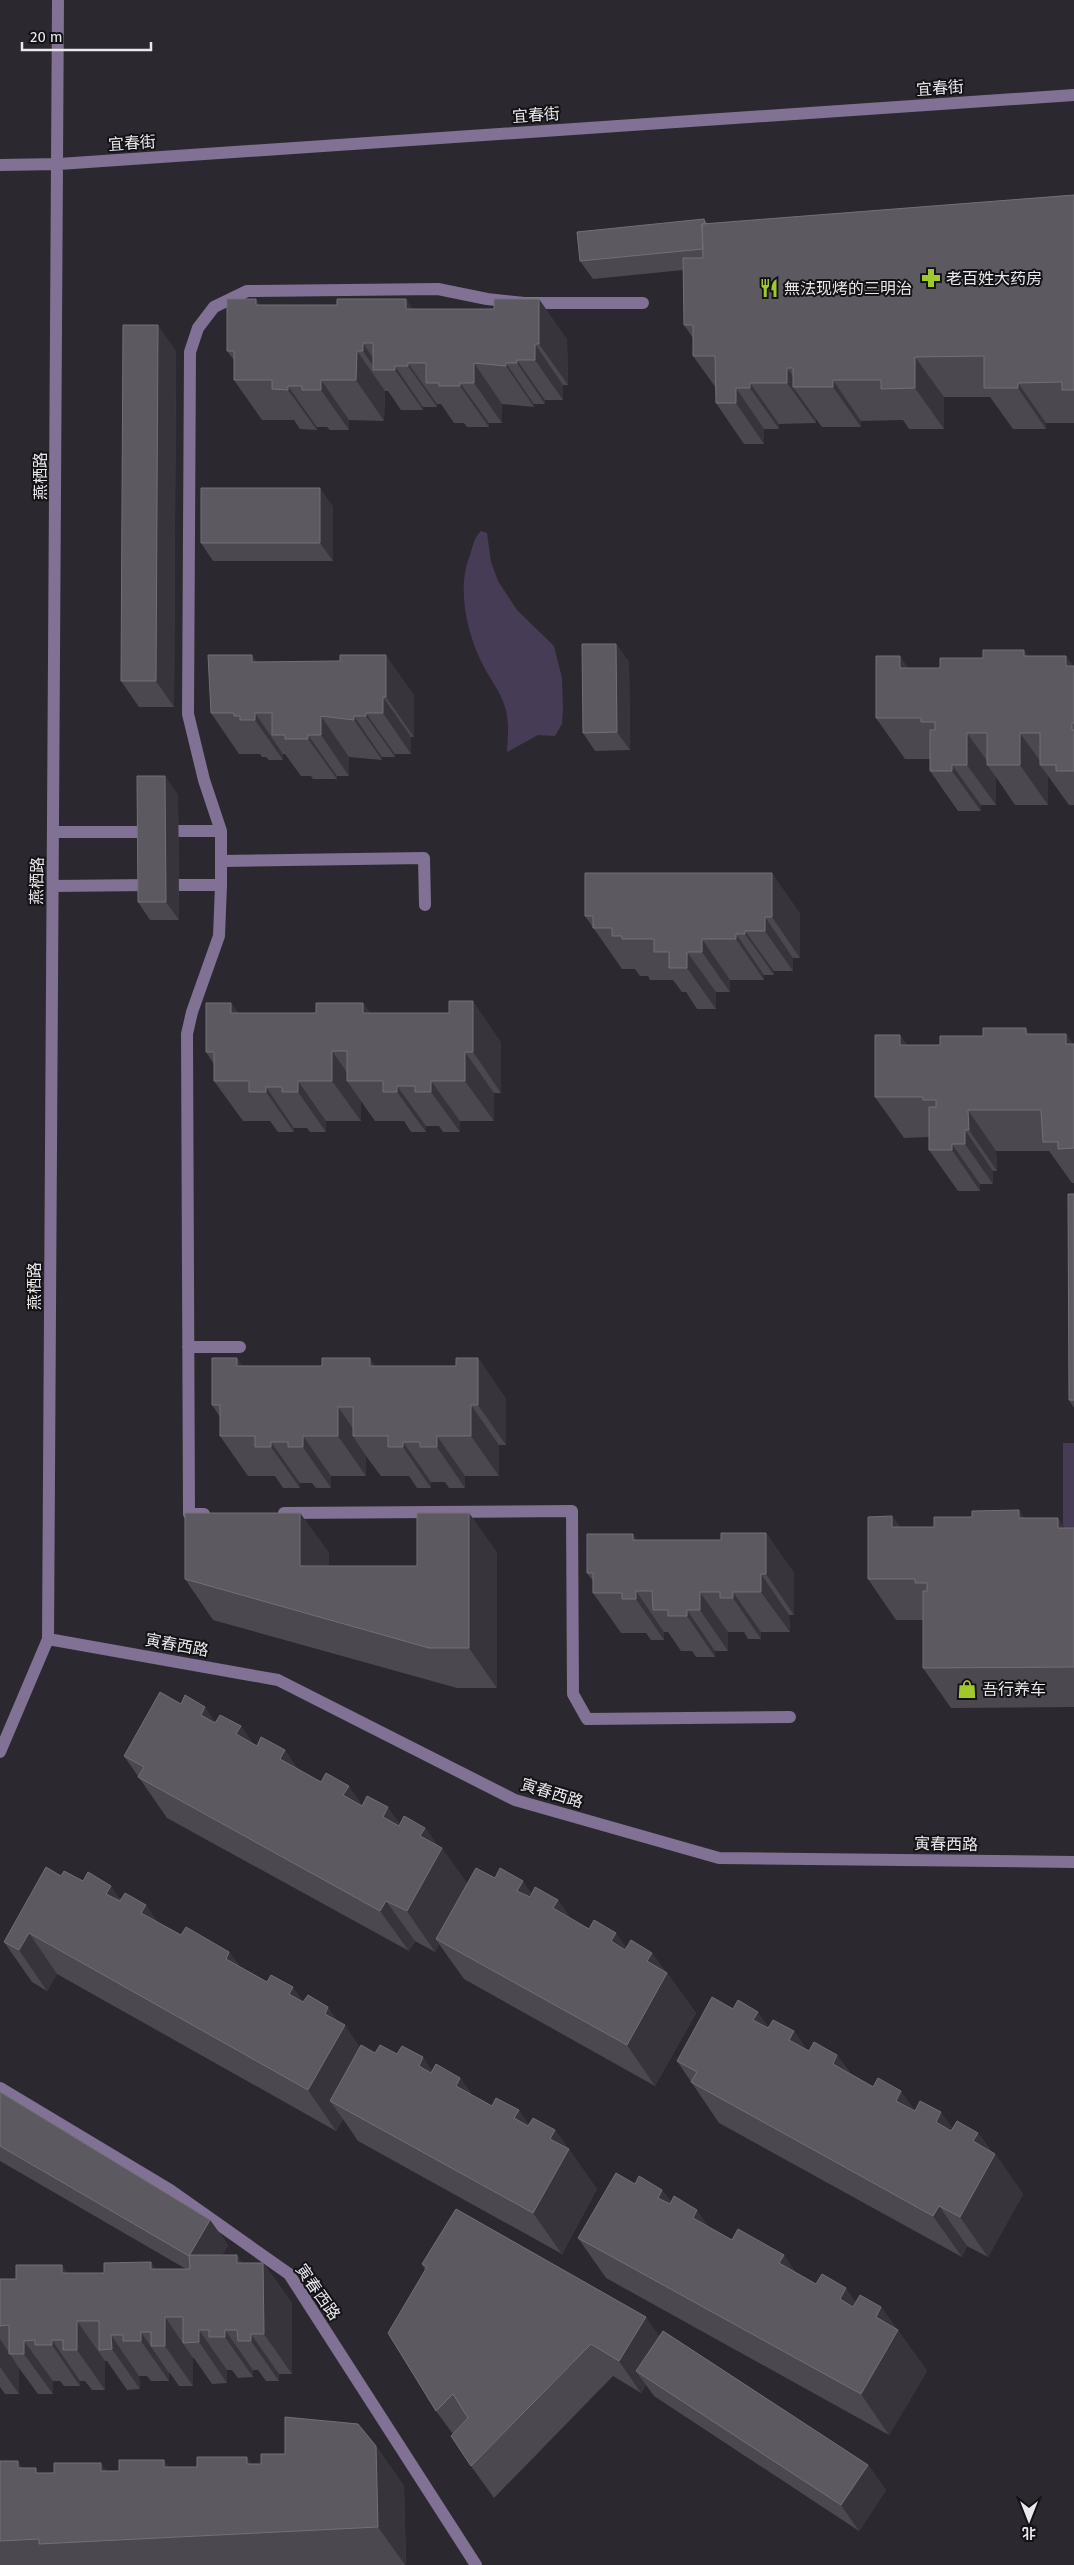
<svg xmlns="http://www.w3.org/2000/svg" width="1074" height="2565" font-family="'Fira Sans','Noto Sans SC',sans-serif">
<rect width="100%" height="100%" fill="#2b282f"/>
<path fill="#473c55" d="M481 531 487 533 491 562 498 581 517 610 554 646 562 678 563 709 562 724 555 736 538 735 507 752C508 738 509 724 506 710 501 691 488 677 480 659 466 629 457 586 470 555 473 546 474 537 481 531Z
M1063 1443H1074V1537H1063Z"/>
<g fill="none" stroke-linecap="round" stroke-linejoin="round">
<path stroke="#807195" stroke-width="12" d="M0 165 59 164 1074 95
M178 831H221V885H178
M221 831 204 780 188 714 190 352 198 328 214 307 247 291 438 289 487 299 524 303H643
M54 832H149
M221 861 424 858 425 905
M53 886 150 885
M188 1347H240
M284 1513 572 1511 573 1694 587 1719 790 1717
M204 1514H189L187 1034 192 1012 219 936 221 885
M48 1639 278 1680 515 1800 719 1858 1074 1862
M0 1752 48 1639 58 0
M0 2088 170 2190 289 2274 476 2565"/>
</g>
<path fill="#4b484f" d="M1074 195V423H1046V429H1013L990 397H944V429H909L903 420 861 421V427H822L816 419V423L779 424V429H764V444H744L716 403V388L693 356V338L684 325 683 270 593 279 580 261 704 219 708 224Z
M406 299 412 309 567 339 568 385H563V400H545V404H534V407L502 404V423H489V427H467L464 423H454L441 404H437V407H423V410H401L388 391H385L384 421 349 420V430H330L327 427H317V430L300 429 294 420H262L234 380V360L227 351 261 305H337Z
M176 351 174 707H139L121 681Z
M333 506V561H213L201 543Z
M616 644 629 662 630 750 595 751 583 733Z
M1028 656H1066L1073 666H1074V805H1069L1048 776V805H1015L996 777V805H981V811H958L930 771V759H905L876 718 908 668H940L983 658Z
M257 662 414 695V737H411V754H395V757H382V760L349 757V776H337V779H313L311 776H301L285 754H283V760H269L266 757H262L260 754H239L211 713Z
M178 794 179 920H150L138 902Z
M800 913V958H793V971H774V975H764V980H730V992H716V1009H697L686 992H682L673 980H650L648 976H640L635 969H622L585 916Z
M231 1003 238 1013H316L363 1003 370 1013 501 1042V1093H494V1121H460V1132H443L439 1126H426V1132H411L404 1121H375L361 1101V1121H326V1132H310L307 1128H294V1132H278L270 1121H243L214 1081V1064L206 1052Z
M1030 1034H1066L1073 1044H1074V1183H1072L1049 1151H996L997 1171H993V1184H980V1191H958L929 1150V1137L904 1138 875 1097 900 1035 907 1045H940L983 1036Z
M1074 1194V1408L1069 1400Z
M478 1358 506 1399V1445H499V1476H465V1488H449L445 1482H431V1488H417L409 1476H381L366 1456V1476H331V1488H316L312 1483H300V1488H283L275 1476H248L220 1436V1417L212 1405 242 1366H456Z
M300 1513 329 1553V1566H417L469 1513 497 1553V1688H457L213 1620 185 1579Z
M892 1516 900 1527H934L1024 1518 1065 1528H1074V1707L951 1708 923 1668V1620H896L868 1579Z
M766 1533 794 1573V1615H789L790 1632H761V1639H748L744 1632H728V1651H715V1657H696L692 1651H681L668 1632H664V1640H651L646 1633H621L593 1593V1581L587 1573 638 1540H721Z
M216 1722 257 1746 285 1750 297 1769 362 1805 400 1824 425 1828 437 1845 467 1884 495 1878 523 1881 531 1894 558 1900 571 1919 589 1929 627 1947 652 1953 665 1971 667 1973 696 2013 655 2086 464 1979 439 1944 435 1952 415 1941 409 1951 167 1818 124 1756Z
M61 1876 83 1881 121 1899 159 1923 181 1935 229 1952 240 1967 339 2022 360 2047 375 2053 397 2054 432 2071 460 2078 472 2095 492 2106 529 2124 555 2130 597 2189 562 2254 358 2141 343 2119 336 2131 57 1974 47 1991 32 1982 4 1942Z
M733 2009 769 2027 794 2031 807 2050 809 2051 837 2055 850 2073 915 2110 953 2128 978 2133 991 2151 995 2154 1023 2194 988 2257 967 2246 962 2257 719 2123 677 2061Z
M0 2092 210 2220 228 2245 222 2255H237L242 2263H263L292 2303V2374H279V2381H266L258 2370H253V2377L238 2378 232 2370H227V2383L212 2384 194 2358H193V2386H179L170 2373H169V2381H151L147 2376H139L140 2389 127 2390 107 2361H105V2390H92L85 2381H80V2386H64L60 2381H53V2394H38L19 2368V2394H5L0 2387V2279H16L67 2273H104L156 2269H186L0 2161Z
M635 2184 662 2190 671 2202 709 2227 732 2240 784 2255 795 2272 816 2284 856 2302 881 2307 927 2371 889 2435 606 2278 578 2238Z
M422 2264 660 2336 868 2465 886 2490 859 2531 654 2396 646 2385 641 2393 613 2376 494 2498 471 2466 453 2434 436 2411 425 2270Z
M376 2446 404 2486 406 2565H0V2461L39 2473 119 2471 169 2467H197L261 2464 285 2454Z"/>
<path fill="#37343b" d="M256 299 284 339 256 305Z
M406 299 434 340 406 309Z
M539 299 567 339 568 385 539 344Z
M158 325 176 351 174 707 156 681Z
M363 343 381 370H376L363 351Z
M535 344 563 385V400L535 360Z
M357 351 385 391 384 421 356 380Z
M915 357 944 397V429L915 388Z
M517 360 545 400V404L517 363Z
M408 363 437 404V407L408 366Z
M474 363 502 404V423L474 383Z
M506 363 534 404V407L506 366Z
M395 366 423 407V410L395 370Z
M787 368 801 387H793L816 419V423L787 383Z
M321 380 349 420V430L321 390Z
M833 380 861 421V427L833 387Z
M460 383 489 423V427L460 386Z
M750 383 779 424V429L750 388Z
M1018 383 1046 423V429L1018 388Z
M288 386 317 427V430L288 390Z
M736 388 764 429V444L736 403Z
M320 488 333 506V561L320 543Z
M616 644 629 662 630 750 617 732Z
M1024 650 1053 690 1024 656Z
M252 655 281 695 252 662Z
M386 655 414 695V737L386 697Z
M900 656 928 696 900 668Z
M1066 656 1074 667 1066 666Z
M383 697 411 737V754L383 713Z
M255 713 283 754V760L255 720Z
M366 713 395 754V757L366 716Z
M321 716 349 757V776L321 735Z
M354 716 382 757V760L354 720Z
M967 733 990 765H987L996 777V805L967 765Z
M1020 733 1043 765H1040L1048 776V805L1020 765Z
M308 735 337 776V779L308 739Z
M952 765 981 805V811L952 771Z
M165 776 178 794 179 920 166 902Z
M772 873 800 913V958L772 917Z
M765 917 793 958V971L765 931Z
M745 931 774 971V975L745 934Z
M736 934 764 975V980L736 939Z
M702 939 730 980V992L702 952Z
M687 952 716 992V1009L687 968Z
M473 1001 501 1042V1093L473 1052Z
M231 1003 260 1043 231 1013Z
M363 1003 392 1043 363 1013Z
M1026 1028 1054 1068 1026 1034Z
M1066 1034 1074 1046 1066 1044Z
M900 1035 928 1075 900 1045Z
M332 1051 353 1081H347L361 1101V1121L332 1081Z
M465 1052 494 1093V1121L465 1081Z
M298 1081 326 1121V1132L298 1092Z
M431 1081 460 1121V1132L431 1092Z
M397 1086 426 1126V1132L397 1092Z
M266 1087 294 1128V1132L266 1092Z
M968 1110 996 1151 997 1171 969 1130Z
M965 1130 993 1171V1184L965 1144Z
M952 1144 980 1184V1191L952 1150Z
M237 1358 265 1399 237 1366Z
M370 1358 398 1399 370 1366Z
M478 1358 506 1399V1445L478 1405Z
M471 1405 499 1445V1476L471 1436Z
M338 1407 358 1436H353L366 1456V1476L338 1436Z
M303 1436 331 1476V1488L303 1447Z
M437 1436 465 1476V1488L437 1447Z
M271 1442 300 1483V1488L271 1447Z
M403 1442 431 1482V1488L403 1447Z
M1019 1510 1047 1550 1019 1518Z
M300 1513 329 1553V1606L300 1566Z
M469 1513 497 1553V1688L469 1648Z
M892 1516 921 1557 892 1527Z
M1058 1518 1074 1540 1058 1528Z
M766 1533 794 1573V1615L766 1574Z
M633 1534 662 1574 633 1540Z
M761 1574 789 1615 790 1632 761 1592Z
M636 1591 664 1632V1640L636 1599Z
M700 1592 728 1632V1651L700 1610Z
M733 1592 761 1632V1639L733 1598Z
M687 1610 715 1651V1657L687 1616Z
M205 1707 233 1747 201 1715Z
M241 1726 269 1766 236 1734Z
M285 1750 313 1791 280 1759Z
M349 1786 377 1826 343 1795Z
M388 1807 417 1848 383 1817Z
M425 1828 441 1850 442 1848 471 1888 436 1939 439 1944 435 1952 407 1911 420 1836Z
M523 1881 551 1922 517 1891Z
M111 1886 139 1926 106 1894Z
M558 1900 586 1940 553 1908Z
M386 1901 415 1941 409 1951 380 1911Z
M146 1905 174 1945 141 1913Z
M29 1933 57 1974 47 1991 19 1950Z
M616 1933 645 1973 611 1941Z
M229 1952 258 1992 226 1959Z
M652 1953 667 1973 696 2013 655 2086 627 2045 647 1961Z
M293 1987 321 2028 289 1994Z
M328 2007 343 2028 345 2025 373 2066 330 2101 343 2119 336 2131 308 2090 325 2014Z
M758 2012 787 2052 753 2020Z
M794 2031 822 2071 789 2040Z
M837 2055 865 2096 833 2064Z
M423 2057 451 2098 419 2066Z
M460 2078 488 2118 456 2086Z
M901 2091 930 2131 896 2101Z
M519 2110 547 2150 514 2118Z
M941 2112 970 2153 936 2122Z
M555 2130 597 2189 562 2254 533 2213 550 2139Z
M978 2133 994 2156 995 2154 1023 2194 988 2257 960 2217 973 2141Z
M662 2190 690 2230 658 2198Z
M939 2206 967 2246 962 2257 933 2216Z
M697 2210 725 2250 693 2218Z
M210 2220 228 2245 207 2282 189 2256Z
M237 2255 264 2294 263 2263 292 2303V2374L264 2334 237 2263Z
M784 2255 812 2296 779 2263Z
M151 2262 179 2302 151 2269Z
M62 2265 90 2306 62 2273Z
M846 2288 874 2328 840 2299Z
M881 2307 927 2371 889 2435 861 2394 876 2317Z
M165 2317 193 2358V2386L165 2346Z
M646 2317 668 2349 636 2371 646 2385 641 2393 619 2361Z
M77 2321 105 2361V2390L77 2350Z
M199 2330 227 2370V2383L199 2342Z
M225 2330 253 2370V2377L225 2337Z
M141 2332 169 2373V2381L141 2341Z
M251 2334 279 2374V2381L251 2341Z
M111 2335 139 2376 140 2389 112 2349Z
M0 2339 19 2368V2394L0 2367Z
M52 2340 80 2381V2386L52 2345Z
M24 2341 53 2381V2394L24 2354Z
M376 2446 404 2486 406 2565H405L378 2527Z
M247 2457 275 2498 247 2464Z
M164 2460 192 2500 164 2467Z
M18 2461 46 2502 18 2468Z
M101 2463 130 2503 101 2471Z
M868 2465 886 2490 859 2531 841 2505Z"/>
<path fill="#5c5960" stroke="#727076" d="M1074 195V390H1062V382L1018 383V388H984V356L915 357V388L881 389V380H833V387H793V368H787V383H750V388H736V403H716L715 356H693V325H684L683 258H703L702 224Z
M704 219 705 224H702L703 249 580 261 577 232Z
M227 299H256V305H337V299H406V309H494V299H539V344H535V360H517V363H506V366L474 363V383H460V386H439V383H426V363H408V366H395V370H373V343H363V351H357L356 380H321V390H302V386H288V390L272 389V380H234V351H227Z
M123 325H158L156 681H121Z
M201 488H320V543H201Z
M582 644H616L617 732 583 733Z
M983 650H1024V656H1066V666H1074V723H1072V730H1074V771H1056V765H1040V733H1020V765H987V733H967V765H952V771H930V730H935V722H921V718H876V656H900V668H940V658H983Z
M208 655H252V662L340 661V655H386V697H383V713H366V716H354V720L321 716V735H308V739H285V735H272V713H255V720H240V716H234V713H211Z
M137 776H165L166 902H138Z
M585 873H772V917H765V931H745V934H736V939H702V952H687V968H669V952H654V939H622V936H612V928H593V916H585Z
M449 1001H473V1052H465V1081H431V1092H415V1086H397V1092H383V1081H347V1051H332V1081H298V1092H282V1087H266V1092H249V1081H214V1052H206V1003H231V1013H316V1003H363V1013H449Z
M983 1028H1026V1034H1066V1044H1074V1148L1058 1149V1142H1043L1041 1110H968L969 1130H965V1144H952V1150H929V1107H936V1100H923V1097H875V1035H900V1045H940V1036H983Z
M1068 1194H1074V1400H1069Z
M212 1358H237V1366H322V1358H370V1366H456V1358H478V1405H471V1436H437V1447H420V1442H403V1447H388V1436H353V1407H338V1436H303V1447H288V1442H271V1447H255V1436H220V1405H212Z
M1019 1510V1518H1058V1528H1074V1667L923 1668V1591H927V1583H915V1579H868V1517L892 1516V1527H934V1517H972V1511Z
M185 1513H300V1566H417V1513H469V1648H429L185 1579Z
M721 1533H766V1574H761V1592H733V1598H720V1592H700V1610H687V1616H668V1610H653L652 1591H636V1599H622V1593H593V1573H587V1534H633V1540H721Z
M160 1692 181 1704 185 1695 205 1707 201 1715 215 1723 220 1715 241 1726 236 1734 257 1746 261 1737 285 1750 280 1759 321 1782 326 1773 349 1786 343 1795 362 1806 367 1796 388 1807 383 1817 399 1826 404 1816 425 1828 420 1836 442 1848 407 1911 386 1901 380 1911 138 1777 144 1767 124 1756Z
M46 1867 61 1876 64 1871 83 1881 88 1872 111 1886 106 1894 120 1901 125 1893 146 1905 141 1913 181 1935 186 1927 229 1952 226 1959 267 1982 271 1975 293 1987 289 1994 303 2002 308 1995 328 2007 325 2014 345 2025 308 2090 29 1933 19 1950 4 1942Z
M476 1868 495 1878 500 1868 523 1881 517 1891 530 1897 535 1887 558 1900 553 1908 589 1929 594 1920 616 1933 611 1941 625 1950 631 1940 652 1953 647 1961 667 1973 627 2045 436 1939Z
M712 1997 733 2009 738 2000 758 2012 753 2020 768 2028 773 2020 794 2031 789 2040 809 2051 814 2042 837 2055 833 2064 873 2087 878 2078 901 2091 896 2101 915 2111 920 2101 941 2112 936 2122 951 2131 957 2121 978 2133 973 2141 995 2154 960 2217 939 2206 933 2216 691 2082 697 2072 677 2061Z
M361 2045 375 2053 380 2045 397 2054 402 2046 423 2057 419 2066 431 2073 436 2064 460 2078 456 2086 492 2106 496 2098 519 2110 514 2118 528 2126 533 2118 555 2130 550 2139 569 2149 533 2213 330 2101Z
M0 2092 210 2220 189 2256 0 2146Z
M616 2173 635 2184 639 2176 662 2190 658 2198 670 2204 674 2196 697 2210 693 2218 732 2240 738 2229 784 2255 779 2263 816 2284 822 2274 846 2288 840 2299 853 2307 860 2295 881 2307 876 2317 898 2330 861 2394 578 2238Z
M456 2209 646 2317 619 2361 591 2344 471 2466 451 2436 468 2418 453 2394 436 2411 388 2333 427 2267 422 2264Z
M189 2255H237V2263H263L264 2334H251V2341H238L237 2330H225V2337H209V2330H199V2342L183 2343V2317H165V2346H151V2332H141V2341H123V2335H111L112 2349 99 2350V2321H77V2350H63V2340H52V2345H35V2340L24 2341V2354H9V2325L0 2326V2279H16V2265H62V2273H104V2263L151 2262V2269H190Z
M663 2331 868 2465 841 2505 636 2371Z
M285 2417 358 2424 376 2446 378 2527 39 2544V2539L0 2541V2461H18V2468H36V2473H54V2463H101V2471H119V2460H164V2467H197V2457H247V2464H261V2454H285Z"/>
<defs>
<g id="pharmacy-bare" transform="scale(1.5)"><path d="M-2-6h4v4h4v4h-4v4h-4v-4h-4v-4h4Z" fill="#a0ca2c" stroke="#131215" stroke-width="2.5" paint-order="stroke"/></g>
<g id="restaurant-bare" transform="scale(1.5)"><path d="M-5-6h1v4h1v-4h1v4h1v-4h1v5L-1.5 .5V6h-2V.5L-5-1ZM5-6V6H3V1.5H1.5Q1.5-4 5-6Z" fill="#a0ca2c" stroke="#131215" stroke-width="2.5" paint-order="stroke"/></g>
<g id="shop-bare" transform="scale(1.5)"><path d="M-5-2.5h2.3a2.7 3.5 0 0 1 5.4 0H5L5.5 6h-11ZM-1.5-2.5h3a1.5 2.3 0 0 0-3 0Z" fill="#a0ca2c" stroke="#131215" stroke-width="2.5" paint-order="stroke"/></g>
</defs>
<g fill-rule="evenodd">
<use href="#pharmacy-bare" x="931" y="278"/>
<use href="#restaurant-bare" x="769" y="288"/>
<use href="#shop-bare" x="967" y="1689"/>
</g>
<g text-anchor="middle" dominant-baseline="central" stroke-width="4" stroke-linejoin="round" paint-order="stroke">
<g font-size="16" fill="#eae8ed" stroke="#131215">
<text transform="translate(940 88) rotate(-4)">宜春街</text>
<text transform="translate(536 115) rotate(-4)">宜春街</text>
<text transform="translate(132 143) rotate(-4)">宜春街</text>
<text transform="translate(40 476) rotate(-90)">燕栖路</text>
<text transform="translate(37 881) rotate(-89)">燕栖路</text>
<text transform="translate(34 1286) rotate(-90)">燕栖路</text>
<text transform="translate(177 1645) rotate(10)">寅春西路</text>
<text transform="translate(552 1793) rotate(17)">寅春西路</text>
<text transform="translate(946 1844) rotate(1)">寅春西路</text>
<text transform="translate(318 2292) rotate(55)">寅春西路</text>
</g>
<g font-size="16" fill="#eae8ed" stroke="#131215" text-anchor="start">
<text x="946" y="278">老百姓大药房</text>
<text x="784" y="288">無法现烤的三明治</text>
<text x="982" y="1689">吾行养车</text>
</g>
</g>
<g transform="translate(1029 2520) rotate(180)" stroke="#131215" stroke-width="4" paint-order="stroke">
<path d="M0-4L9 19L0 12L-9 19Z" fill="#eae8ed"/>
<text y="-8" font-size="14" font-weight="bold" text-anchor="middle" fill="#eae8ed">北</text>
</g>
<path d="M22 42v8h129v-8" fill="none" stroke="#eae8ed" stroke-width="2.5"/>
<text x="30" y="42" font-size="15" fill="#eae8ed" stroke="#131215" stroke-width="4" paint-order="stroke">20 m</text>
</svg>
